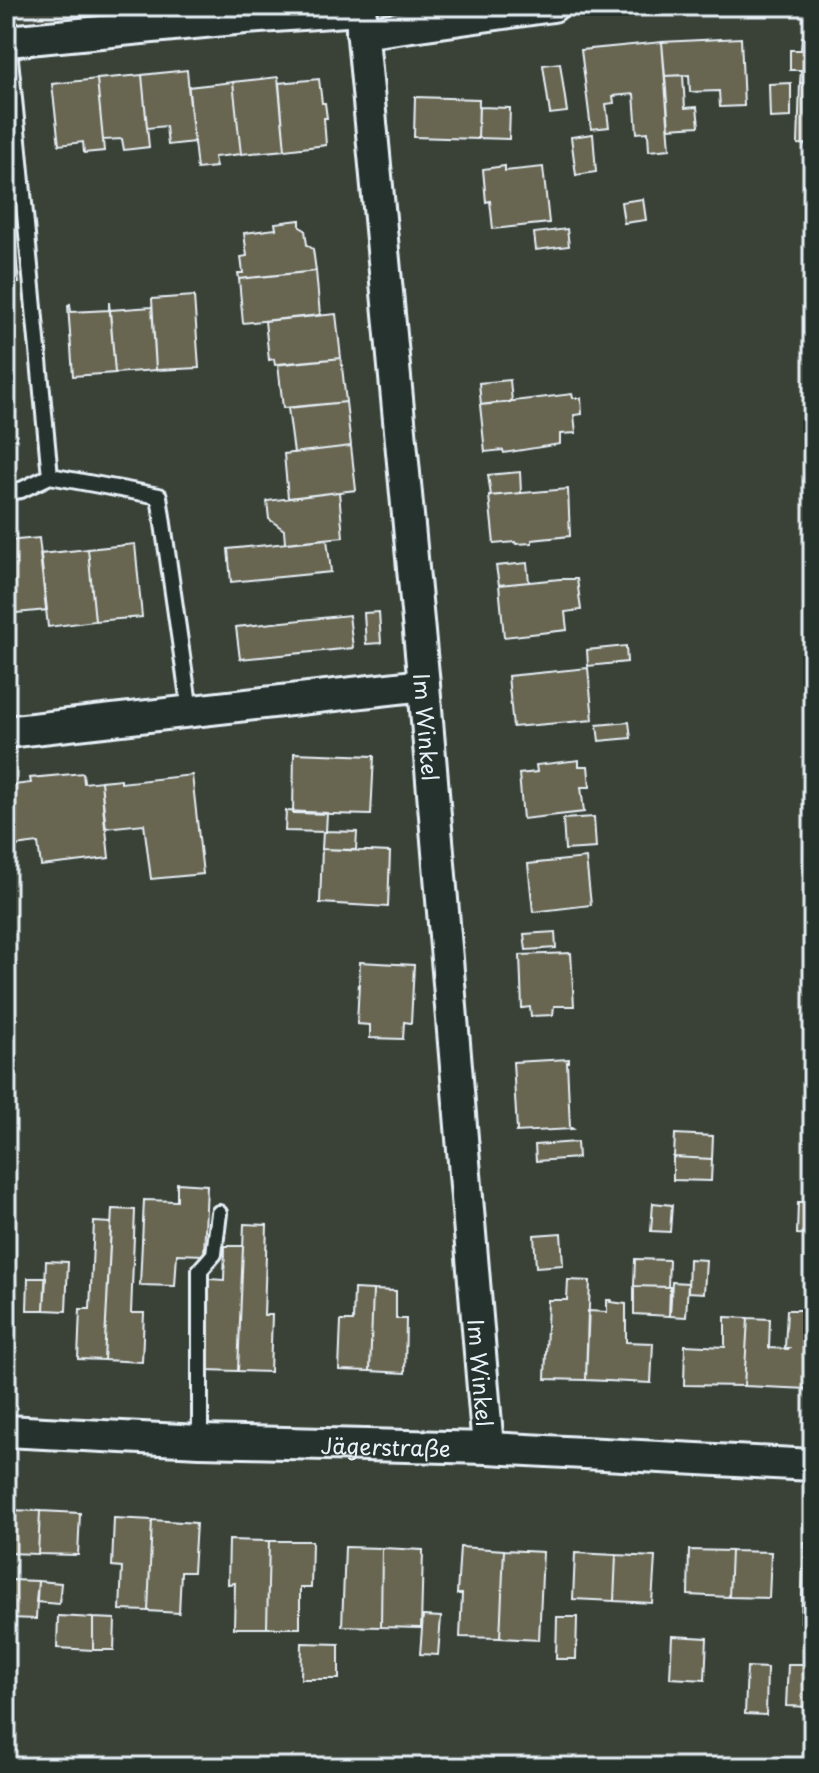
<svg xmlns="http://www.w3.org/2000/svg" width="819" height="1773" font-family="'Playpen Sans',sans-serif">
<rect width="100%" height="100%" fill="#3a4238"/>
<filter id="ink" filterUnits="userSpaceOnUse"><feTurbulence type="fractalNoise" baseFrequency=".0125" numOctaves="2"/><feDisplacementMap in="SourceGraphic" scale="16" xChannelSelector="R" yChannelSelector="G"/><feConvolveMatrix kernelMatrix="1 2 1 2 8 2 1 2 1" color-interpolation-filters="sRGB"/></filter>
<g filter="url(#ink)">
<path fill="#676551" stroke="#e8f1f8" stroke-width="2" d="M802 37 813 38V83H800L801 70H790V50H801Z
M741 38 744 106 720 107 719 91 690 92 689 75 665 76 662 42Z
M662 42 670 149 649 151 648 132 637 133 634 94 613 96 614 103 606 104 609 127 591 129 581 50Z
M560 63 567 112 550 114 543 65Z
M187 70 194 142 168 145 166 126 147 128 142 75Z
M142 75 149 147 124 150 122 139 103 140 97 79Z
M683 75 685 108 697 107 699 126 669 128 665 76Z
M278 77 285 150 241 154 233 82Z
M97 79 104 151 84 153 83 142 59 145 52 84Z
M319 79 322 103H325L327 118H324L326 145 285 150 279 83Z
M233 82 241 154 214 157 216 167 197 169 188 87Z
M791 83V117L770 118 769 84Z
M800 83H813V145L798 144Z
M415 97 479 99 478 139 414 137Z
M479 107 510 108 509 139 478 138Z
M593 134 596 172 576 175 571 137Z
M505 166V171L543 167 549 223 493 229 490 201 486 202 483 169Z
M643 199 646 220 624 223 621 202Z
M300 220V227L305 230 307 245 313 249 316 271 239 279 238 273H243L241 257 247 256 244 233 276 229 275 223Z
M13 229 19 283 6 285V230Z
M567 229 569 246 536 250 534 233Z
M316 271 320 315 243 323 239 279Z
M194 296 199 368 156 370 152 299Z
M109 302 115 373 73 376 68 305 70 304 71 312 109 310Z
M152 307 156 370 115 373 110 310Z
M336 314 341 358 275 365 274 359 269 360 265 321Z
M341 358 346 402 283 408 278 364Z
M6 379H10L15 422H11L13 445 6 446Z
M510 380 512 402 481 405 479 383Z
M572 394 573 398H581L582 414 574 415 576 433 560 434V444L504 453 503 450 485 452 480 405Z
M346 402 351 446 294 453 288 408Z
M351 446 356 490 288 498 284 454Z
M520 472 521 493 491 496 488 475Z
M568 489 570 536 532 540V543L516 544 515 542 494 544 489 496Z
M339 492 343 537 285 543 284 530 269 519 267 501Z
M39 538 47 610 6 614V541Z
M327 539 331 572 231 582 228 549Z
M135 544 142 617 95 621 88 549Z
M88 549 95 621 48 627 40 554Z
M527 563 529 582 499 585 496 566Z
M560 579H577L581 610 565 612 567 630 504 637 499 585Z
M379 612 381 643 366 644 364 613Z
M349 615 353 648 240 659 236 627Z
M626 646 627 662 588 666 587 650Z
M588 668 593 720 513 727 508 676Z
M629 722 631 738 599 741 597 725Z
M294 753 374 756 371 815 293 813Z
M579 760V766H588L590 787H581L584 812 523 819 519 774 537 772 536 765Z
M83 773 84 783 101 781 109 858 41 866 38 843 6 847V786L31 783 30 778Z
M192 775 203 874 151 879 144 824 105 828 101 781 121 779V783Z
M286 811 327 813 326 832 285 831Z
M594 817 596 848 565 850 563 819Z
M326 831 357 832 356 850 322 849 323 832H326Z
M322 849 390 852 388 907 320 903Z
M586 858 591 905 533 912 528 864Z
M555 932 556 948 526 950 524 934Z
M571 953 574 1006H554L553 1015 531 1016 530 1007 522 1008 520 955Z
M360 962 414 965 411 1023 404 1022 403 1039 370 1038V1025L357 1024Z
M569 1059V1062H567L570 1127 573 1129 516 1132 517 1130 513 1062Z
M675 1134 713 1136 712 1159 674 1157Z
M577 1142 578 1158 536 1161 535 1145Z
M673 1157 712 1159 711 1181 673 1180Z
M177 1183 207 1185 204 1255 177 1254 175 1286 140 1285 144 1200 177 1201Z
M798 1202H813V1235L797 1234Z
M653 1203 672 1205 670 1232 651 1231Z
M112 1209 135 1210 131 1313H144L142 1362 104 1360Z
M94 1222 111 1223 104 1360 78 1359 80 1309H90Z
M244 1224 267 1225 264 1315H272L270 1372 238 1371Z
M561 1233 563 1265 536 1267 534 1235Z
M225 1246H243L238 1371 206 1370 209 1279 224 1280Z
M635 1259 669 1260 668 1287 634 1286Z
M689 1259 706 1260 704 1293 688 1292Z
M46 1261 68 1262 66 1311 44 1310Z
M28 1278H46L44 1310H27Z
M568 1280 590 1281 586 1380 545 1379 548 1300H567Z
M672 1282 688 1283 686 1317 670 1316Z
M634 1286 670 1287 669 1316 634 1314Z
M354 1289 373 1290 370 1371 339 1370 341 1321H353Z
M373 1290 396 1291V1319H406L405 1373 370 1371Z
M607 1300H611L610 1302 626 1304V1342L653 1343 651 1383 586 1380 588 1311 607 1312Z
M787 1310H810L808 1389 744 1386 748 1318 770 1319 769 1348 788 1349 789 1348H785Z
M725 1317 748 1318 744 1386 684 1385 685 1345 725 1347Z
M6 1510 40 1511 38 1554 6 1553Z
M40 1511 80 1513 78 1555 38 1554Z
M114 1518 152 1520 148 1611 120 1610 122 1567 112 1566Z
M152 1520 196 1523 193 1572H181L179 1613 148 1611Z
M229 1540 269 1541 267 1628H234L235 1583 228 1584Z
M269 1541H312L311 1588H300V1628H267Z
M804 1542H813V1623L801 1622Z
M345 1547 382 1548 381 1627 342 1626Z
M460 1547 504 1550 500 1638 460 1637 462 1594H457Z
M382 1548 423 1550 421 1628 381 1627Z
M504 1550 543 1552 539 1640 500 1638Z
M689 1550 731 1551 729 1597 688 1595Z
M731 1551 771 1552 769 1598 729 1597Z
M575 1553 616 1555 614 1601 573 1599Z
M616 1555 655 1557 652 1603 614 1601Z
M11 1580 38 1581 36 1619 9 1618Z
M38 1581 61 1583 59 1604 36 1602Z
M6 1586H10L9 1618 6 1617Z
M58 1616 93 1618V1650L57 1648Z
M423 1616 441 1617 438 1655 420 1654Z
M557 1617H577L576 1659H556Z
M93 1618 115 1619 114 1650H93Z
M672 1636 707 1638 705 1680 670 1678Z
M302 1643 339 1644V1679H301Z
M788 1664H813V1707L786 1706Z
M747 1667 767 1668 766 1715 745 1714Z"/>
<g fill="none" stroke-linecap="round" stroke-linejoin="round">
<g stroke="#e8f1f8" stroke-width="20">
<path id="lane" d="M6 19 15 109 6 113
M15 109 50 476 159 496 190 711
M6 492 21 490 50 476
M200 1441V1270L214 1254 219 1213"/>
</g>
<g stroke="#e8f1f8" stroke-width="36">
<g id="street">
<path id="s1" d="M360 6 424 685 488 1448"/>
<path d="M362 33 553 6"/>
<path d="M8 41 245 18 360 10"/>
<path d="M6 732 424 685"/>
<path id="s2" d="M6 1431 200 1441 488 1448 813 1465"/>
</g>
</g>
<use href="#lane" stroke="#26332d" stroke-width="14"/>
<use href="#street" stroke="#26332d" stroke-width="30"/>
</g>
</g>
<g text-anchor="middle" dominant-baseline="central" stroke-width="8" stroke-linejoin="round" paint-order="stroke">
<g font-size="22" fill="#e8f1f8" stroke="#26332d">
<text stroke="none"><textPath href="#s1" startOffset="724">Im Winkel</textPath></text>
<text stroke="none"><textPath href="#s1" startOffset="1372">Im Winkel</textPath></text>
<text stroke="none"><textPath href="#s2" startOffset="380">Jägerstraße</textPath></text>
</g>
</g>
<rect width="819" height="1773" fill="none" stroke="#26332d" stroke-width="32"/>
<rect x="16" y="16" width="787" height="1741" fill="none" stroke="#e8f1f8" stroke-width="3" filter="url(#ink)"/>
</svg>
